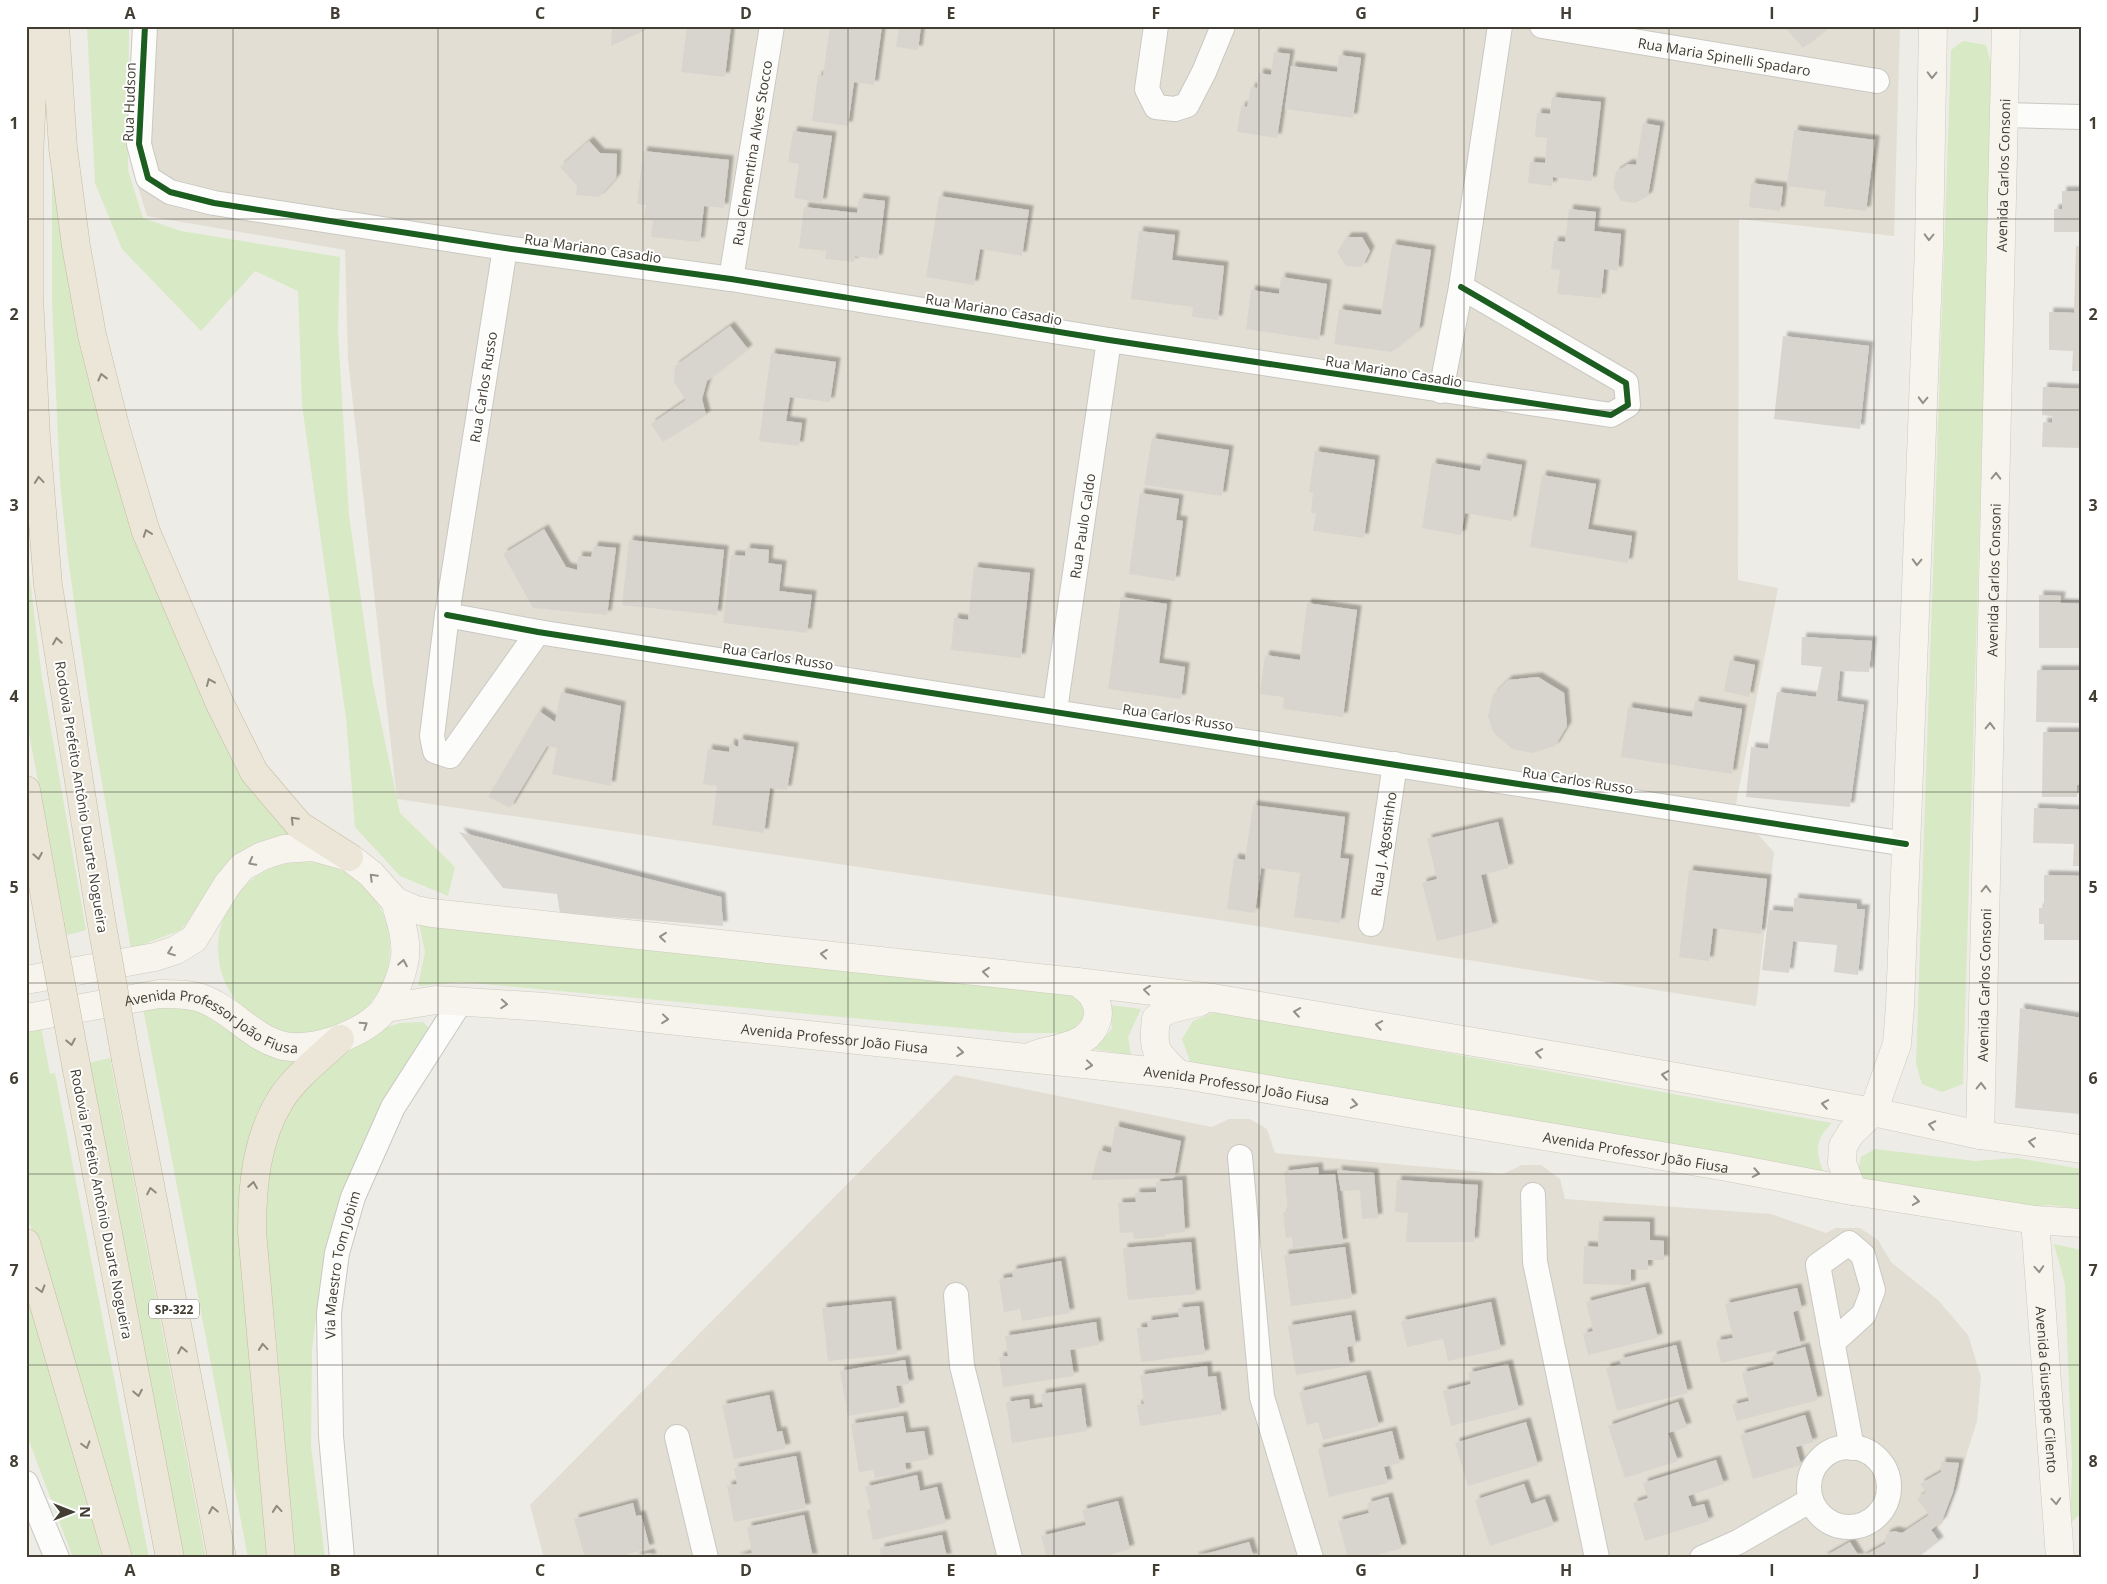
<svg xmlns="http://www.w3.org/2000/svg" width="2107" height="1584" font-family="'Open Sans',sans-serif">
<defs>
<filter id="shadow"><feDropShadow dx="4.5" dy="-4.5" stdDeviation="1" flood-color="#0004"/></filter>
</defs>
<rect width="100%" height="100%" fill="#eeece6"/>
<path fill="#e2ded3" d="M136 26H1900L1894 236 1739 219 1738 580 1778 588 1735 809 1774 852 1756 1006 1212 919 397 799 348 359 345 250 147 216 132 167Z
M955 1075 1212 1127 1229 1119H1250L1267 1129 1275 1153 1503 1174 1522 1165H1541L1560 1179 1565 1199 1771 1214 1826 1233 1836 1228H1860L1878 1240 1891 1262 1938 1300 1968 1335 1981 1377 1977 1421 1954 1495 1942 1524 1903 1558H544L530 1505Z"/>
<path fill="#d8e9c5" d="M87 26H129L128 170 143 218 181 231 340 257 338 332 349 515 373 684 400 813 455 867 448 896 400 876 355 827 346 718 302 405 298 291 255 271 201 331 122 249 95 183Z
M1963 41 1986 45 1993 71 1963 1084 1942 1092 1922 1084 1916 1064 1951 50Z
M57 172 158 593 193 677 223 739 245 780 289 836 236 857 218 874 196 910 181 930 131 949 94 737 68 559 60 483 52 303V174Z
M26 547 42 678 86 930 67 935 26 718Z
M218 948a86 86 0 1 1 172 0a86 86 0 1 1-172 0Z
M419 923 1074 992 1087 1014 1070 1033H1015L462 982 418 986 425 952Z
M173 1005 196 1010 251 1045 299 1060 252 1129 270 1558H248L143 1008Z
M1110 1005 1141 1009 1128 1037 1131 1055 1094 1049 1112 1029Z
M1218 1011 1832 1123C1815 1140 1815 1149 1823 1171L1192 1067 1182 1039 1193 1021Z
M423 1022 431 1030 334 1225 321 1278 312 1349 311 1446 325 1558H295L275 1324 264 1226 265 1189 275 1144 291 1108 316 1075 379 1030 400 1023Z
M41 1027 50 1074 55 1073 149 1558H128L46 1265 26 1215V1033Z
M110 1058 206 1558H182L88 1063Z
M1875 1149 1975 1161 2017 1158 2081 1169V1209L2050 1205 2020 1208 1863 1184 1858 1172 1861 1157Z
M2054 1244 2081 1250V1513L2070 1524 2072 1463 2065 1284Z
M26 1265 107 1558H73L26 1433Z"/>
<path fill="#d7d5ce" filter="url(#shadow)" d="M612 26H654L611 46Z
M687 26H731L725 77 681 72Z
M830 26H882L874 85 854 82 848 126 812 121 818 75 823 76Z
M899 26H921L918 50 896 47Z
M1784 26H1830L1803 48Z
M1274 52 1290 54 1277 138 1237 132 1241 106 1247 107 1251 87 1257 88 1259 73 1271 75Z
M1339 55 1361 58 1353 118 1285 109 1291 66 1337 72Z
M1552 97 1601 102 1592 181 1553 177 1552 186 1528 183 1530 162 1545 163 1547 138 1535 137 1537 113 1550 114Z
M1643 123 1660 126 1648 196 1635 203 1621 201 1613 187 1616 172 1628 164 1636 165Z
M1794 130 1875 140 1866 211 1824 206 1826 191 1787 186Z
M793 131 832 136 822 203 794 198 799 164 788 162Z
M589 141 600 153 617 154 616 178 599 197 576 195 577 186 560 167Z
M643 151 729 160 724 208 704 206 700 242 651 237 653 220 644 219 646 205 637 204Z
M1751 183 1783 187 1780 211 1749 207Z
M2062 191H2081V232H2054V209H2062Z
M939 196 1029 210 1022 256 980 249 974 285 926 277Z
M859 198 885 201 878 259 855 256 854 262 825 259 826 251 799 248 804 207 857 213Z
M1569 209 1596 212 1594 231 1621 234 1618 271 1604 269 1601 298 1557 294 1560 270 1551 269 1554 241 1565 242Z
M1139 231 1175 235 1172 260 1224 266 1218 320 1192 317 1193 307 1131 299Z
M1347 237H1362L1370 251 1362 267 1346 266 1337 252Z
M1392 244 1431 250 1419 330 1391 352 1334 344 1339 309 1381 315Z
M2076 246H2081V371H2072L2073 351 2049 350V312L2074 313Z
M1281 277 1327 284 1319 340 1246 329 1251 290 1279 294Z
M730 326 748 349 707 381 702 399 706 415 663 442 651 424 686 400 674 382 675 366Z
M1783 336 1869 346 1860 429 1774 419Z
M771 353 836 362 830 402 790 397 786 421 802 423 799 446 759 441Z
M2043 387 2081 389V448L2042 447 2043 422 2052 423V416L2042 415Z
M1152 438 1229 450 1222 496 1144 485Z
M1315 451 1375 460 1364 538 1313 531 1316 514 1311 513 1313 493 1309 492Z
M1483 458 1522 465 1512 521 1465 513 1461 535 1422 528 1432 463 1480 471Z
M1542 475 1596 484 1588 529 1632 536 1628 563 1530 547Z
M1140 493 1179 499 1176 520 1183 521 1175 581 1129 574Z
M544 529 566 567 577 570 578 556 591 557 594 546 616 548 607 615 533 608 503 554Z
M629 540 724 550 717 615 622 605Z
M746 548 769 550 768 563 782 565 779 591 812 595 807 633 723 623 731 555 745 556Z
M974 567 1030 573 1021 658 951 650 954 618 968 620Z
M2039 595 2061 596 2060 603 2081 604V648H2039Z
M1121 597 1167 604 1159 663 1185 667 1181 699 1108 689Z
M1307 603 1357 610 1343 717 1283 709 1284 697 1260 694 1265 655 1300 660Z
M1802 637 1872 641 1869 672 1840 671 1837 701 1864 705 1850 807 1746 797 1751 747 1768 749 1777 692 1816 697 1822 667 1801 665Z
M1730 660 1755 665 1749 697 1724 691Z
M2037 670H2081V723L2036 722Z
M1538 677 1564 693 1567 726 1555 746 1532 753 1512 749 1493 732 1488 716 1493 695 1508 680Z
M561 692 621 706 611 786 552 774 557 748 547 746 510 808 488 797 539 711 555 722Z
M1695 701 1742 709 1732 774 1621 757 1628 707 1692 717Z
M2043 732H2081V785H2077V797H2042Z
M739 739 794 747 787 790 770 788 764 833 712 825 717 786 703 784 708 749 729 752 730 743 738 747Z
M1253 805 1345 817 1340 858 1349 859 1340 923 1294 917 1300 873 1261 868 1255 913 1227 909 1234 858 1245 860Z
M2034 808 2081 810V866H2073L2074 844 2033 843Z
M1498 822 1509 868 1481 875 1493 927 1437 941 1422 883 1437 879 1427 839Z
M459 832 721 897 723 926 560 913 557 894 503 888Z
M1689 870 1767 879 1761 934 1713 928 1709 961 1679 957Z
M2044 875 2081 876V940H2044V924H2039V908H2044Z
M1794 898 1857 904V909H1865L1858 975 1834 972 1837 945 1793 941 1789 973 1762 970 1769 910 1793 912Z
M2020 1008 2081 1018V1114L2015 1108Z
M1115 1126 1181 1141 1174 1178 1091 1180 1099 1150 1111 1153Z
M1318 1167 1319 1175 1335 1174 1343 1243 1293 1248 1292 1237 1286 1238 1283 1212 1288 1211 1284 1171Z
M1337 1170 1374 1173 1378 1218 1362 1219 1360 1190 1341 1191Z
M1182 1180 1185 1232 1165 1234V1237L1134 1239 1133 1232 1120 1233 1118 1203 1136 1202 1135 1193 1156 1192V1182Z
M1397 1180 1478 1185 1474 1242H1406L1408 1213 1395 1212Z
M1599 1221 1650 1222V1240L1664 1241V1260H1648V1270L1631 1269V1285L1583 1284 1584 1246 1598 1247Z
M1191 1242 1196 1294 1128 1300 1123 1248Z
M1345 1247 1352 1298 1291 1306 1284 1255Z
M1061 1261 1070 1313 1022 1321 1020 1309 1004 1312 999 1279 1013 1277 1012 1270Z
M1645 1287 1658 1338 1588 1355 1583 1334 1593 1331 1586 1302Z
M1797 1288 1802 1309 1793 1312 1801 1345 1721 1363 1716 1341 1733 1338 1725 1304Z
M891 1301 897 1354 828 1361 822 1308Z
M1491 1302 1501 1349 1448 1361 1443 1339 1407 1347 1401 1321Z
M1199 1306 1205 1354 1141 1362 1137 1328 1148 1327 1147 1321 1179 1317 1178 1308Z
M1351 1315 1356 1345 1347 1347 1350 1366 1296 1375 1288 1326Z
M1096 1322 1099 1345 1070 1350 1074 1376 1003 1387 999 1357 1008 1356 1005 1336Z
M1676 1345 1688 1393 1617 1411 1606 1368 1621 1364 1619 1359Z
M1805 1347 1818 1400 1737 1421 1732 1405 1749 1401 1742 1373 1774 1365 1772 1356Z
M905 1360 909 1384 896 1386 900 1407 848 1416 840 1371Z
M1508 1364 1519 1409 1451 1426 1443 1391 1471 1384 1468 1373Z
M1207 1366 1208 1377 1216 1376 1222 1414 1140 1426 1137 1405 1144 1404 1140 1375Z
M1366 1375 1379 1426 1323 1440 1318 1422 1307 1425 1299 1392Z
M1081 1388 1087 1431 1012 1443 1006 1402 1029 1399 1030 1409 1043 1407 1041 1394Z
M769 1395 777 1432 782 1431 786 1448 734 1459 722 1405Z
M1678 1402 1687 1427 1668 1433 1678 1461 1625 1478 1608 1426Z
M1805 1415 1813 1442 1796 1447 1801 1465 1753 1479 1740 1435Z
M903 1416 906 1433 924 1431 929 1459 905 1463 907 1473 875 1478 873 1470 859 1472 851 1424Z
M1526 1422 1538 1465 1468 1486 1455 1443Z
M1392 1431 1400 1463 1384 1467 1388 1483 1329 1497 1318 1449Z
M796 1456 806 1508 734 1522 727 1486 737 1484 734 1468Z
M1716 1460 1724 1484 1688 1496 1692 1507 1704 1504 1709 1521 1645 1541 1633 1503 1648 1498 1643 1483Z
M1941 1462 1959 1463 1953 1492 1942 1521 1931 1530 1939 1541 1917 1558H1860L1885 1544 1886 1534 1894 1531 1902 1533 1929 1515 1917 1499 1926 1492 1920 1484 1941 1472Z
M917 1475 920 1491 937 1487 946 1523 873 1540 867 1510 871 1509 865 1487Z
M1524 1484 1531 1504 1545 1499 1554 1525 1490 1546 1475 1500Z
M1388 1497 1402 1548 1367 1558H1348L1338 1521 1369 1513 1367 1503Z
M1118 1501 1130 1549 1098 1558H1047L1041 1536 1086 1525 1082 1510Z
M633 1503 636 1516 641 1515 650 1548 614 1558H585L574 1519Z
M804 1515 813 1558H735L752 1553 747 1527Z
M942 1535 947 1558H875L881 1556 880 1548Z
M1249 1542 1254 1558H1194V1557Z
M1850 1542 1860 1558H1822Z
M650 1553 652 1558H635V1557Z"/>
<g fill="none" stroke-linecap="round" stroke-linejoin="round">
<g stroke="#cac8c2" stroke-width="26">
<g id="street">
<path d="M145 26 139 144 148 178 170 192 214 203 505 248 731 279 1109 340 1611 415 1628 405 1626 383 1461 287"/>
<path d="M1156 26 1147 89 1156 107 1175 109 1187 105 1204 72 1223 26"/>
<path id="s1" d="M1542 26 1877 81"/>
<path d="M2005 115 2081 117"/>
<path d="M505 248 447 615 432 736 435 751 450 756 538 632"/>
<path id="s2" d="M731 279 772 26"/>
<path d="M1441 391 1461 287 1500 26"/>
<path d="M447 615 538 632 1906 844"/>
<path id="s3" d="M1055 710 1109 340"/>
<path id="s4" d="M1371 924 1395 764"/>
<path d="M1240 1157 1262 1397 1311 1558"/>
<path d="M1533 1195 1535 1262 1597 1558"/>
<path d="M956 1295 962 1366 1010 1558"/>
<path d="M1832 1343 1864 1314 1873 1290 1863 1255 1849 1243 1818 1265 1852 1448"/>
<path d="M677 1437 706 1558"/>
<circle cx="1849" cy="1487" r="40"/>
<path d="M26 1483 57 1558"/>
<path id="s5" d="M342 1558 331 1436 329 1313 337 1253 353 1197 393 1107 461 1001"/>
<path d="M1702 1558 1738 1542 1811 1500"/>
</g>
</g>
<g stroke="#cdcabd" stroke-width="29">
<g id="secondary">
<path d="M26 980 155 957 176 950 194 939 227 885 242 867 262 856 284 849 313 847 349 857 371 874 395 901 416 910 432 913 1077 982 1213 998 1587 1061 1873 1112 1980 1135 2081 1149"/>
<path id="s6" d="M386 1008 436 1000 545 1007 1178 1074 1727 1167 1853 1191 2035 1220 2081 1223"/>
<path id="s7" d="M26 1018 159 994C173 994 188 994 201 998 230 1008 250 1036 280 1045 310 1054 369 1033 386 1007 395 993 403 973 405 957 407 938 400 919 395 901"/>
<path d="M1034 1055C1049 1050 1070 1048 1083 1039 1097 1030 1102 1013 1094 998 1091 992 1083 986 1077 982"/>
<path d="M1178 1074C1156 1052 1152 1052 1156 1019L1166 1010 1200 1002"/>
<path id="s8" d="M1980 1135 2006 26"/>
<path d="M1853 1191 1842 1163 1843 1146 1851 1133 1873 1112 1897 1044 1900 1006 1929 246 1933 26"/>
<path id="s9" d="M2035 1220 2060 1558"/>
</g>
</g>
<g stroke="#c5bca1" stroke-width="29">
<path id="highway" d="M35 26 29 159V297L36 438 48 585 100 914
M55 26 63 148 76 246 92 335 116 430 146 532 220 704 254 772 299 825 349 857
M26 790 50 925
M126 1060 222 1558
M77 1070 170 1558
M26 1243 118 1558
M281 1558 252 1232C252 1187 256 1139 281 1099 296 1076 320 1058 340 1039"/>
</g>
<use href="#street" stroke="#fcfcfb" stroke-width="24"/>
<use href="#secondary" stroke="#f6f4ec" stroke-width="28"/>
<use href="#highway" stroke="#ebe6d7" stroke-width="28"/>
<g stroke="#c5bca1" stroke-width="29" stroke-linecap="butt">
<path id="highway-bridge" d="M100 914 126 1060
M50 925 77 1070"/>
</g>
<use href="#highway-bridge" stroke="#ebe6d7" stroke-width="28"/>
<g stroke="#fff" stroke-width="9">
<path id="cycleway" d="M145 26 139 144 148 178 170 192 214 203 505 248 731 279 1109 340 1611 415 1628 405 1626 383 1461 287
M447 615 538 632 1906 844"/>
</g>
<use href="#cycleway" stroke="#1b5e20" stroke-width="6"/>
</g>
<defs><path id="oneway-chevron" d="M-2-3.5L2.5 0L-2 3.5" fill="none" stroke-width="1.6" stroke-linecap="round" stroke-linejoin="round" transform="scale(1.25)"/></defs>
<g stroke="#939086">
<use href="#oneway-chevron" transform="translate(1932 75) rotate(91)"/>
<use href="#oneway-chevron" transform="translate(1929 237) rotate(91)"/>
<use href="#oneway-chevron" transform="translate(1923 400) rotate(92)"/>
<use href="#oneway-chevron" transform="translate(1996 476) rotate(-89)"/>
<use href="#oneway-chevron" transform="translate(1917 562) rotate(92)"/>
<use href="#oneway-chevron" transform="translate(1990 726) rotate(-89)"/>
<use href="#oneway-chevron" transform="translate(252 862) rotate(152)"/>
<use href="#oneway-chevron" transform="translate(373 877) rotate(-135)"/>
<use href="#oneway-chevron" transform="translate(1986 889) rotate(-89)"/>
<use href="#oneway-chevron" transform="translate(663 937) rotate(-174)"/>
<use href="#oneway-chevron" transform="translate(171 952) rotate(159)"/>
<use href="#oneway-chevron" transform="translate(824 954) rotate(-174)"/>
<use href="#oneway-chevron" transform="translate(403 963) rotate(-79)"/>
<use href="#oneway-chevron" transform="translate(986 972) rotate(-174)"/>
<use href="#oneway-chevron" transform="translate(1147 990) rotate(-173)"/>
<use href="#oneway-chevron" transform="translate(504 1004) rotate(4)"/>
<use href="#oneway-chevron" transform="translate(1297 1012) rotate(-171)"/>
<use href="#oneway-chevron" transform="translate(665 1019) rotate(6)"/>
<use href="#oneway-chevron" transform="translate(364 1025) rotate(-33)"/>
<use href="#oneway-chevron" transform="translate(1379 1025) rotate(-170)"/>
<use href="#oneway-chevron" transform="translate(960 1052) rotate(6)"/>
<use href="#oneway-chevron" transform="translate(1539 1053) rotate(-170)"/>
<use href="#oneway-chevron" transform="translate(1089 1065) rotate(6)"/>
<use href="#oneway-chevron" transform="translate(1665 1075) rotate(-170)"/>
<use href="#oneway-chevron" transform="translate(1981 1086) rotate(-89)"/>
<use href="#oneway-chevron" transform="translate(1354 1104) rotate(10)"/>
<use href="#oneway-chevron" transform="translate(1825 1104) rotate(-170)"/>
<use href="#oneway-chevron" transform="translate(1932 1125) rotate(-168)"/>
<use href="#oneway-chevron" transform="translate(2032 1142) rotate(-172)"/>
<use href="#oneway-chevron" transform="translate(1756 1173) rotate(11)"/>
<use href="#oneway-chevron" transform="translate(1916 1201) rotate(9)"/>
<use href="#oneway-chevron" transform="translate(2039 1269) rotate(86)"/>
<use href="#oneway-chevron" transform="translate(2056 1501) rotate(86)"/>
</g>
<g stroke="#8e8a7d">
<use href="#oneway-chevron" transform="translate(102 377) rotate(-104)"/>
<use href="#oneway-chevron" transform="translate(39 480) rotate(-95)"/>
<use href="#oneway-chevron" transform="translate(147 533) rotate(-110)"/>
<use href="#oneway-chevron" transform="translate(57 641) rotate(-99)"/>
<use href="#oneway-chevron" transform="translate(210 682) rotate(-113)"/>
<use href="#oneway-chevron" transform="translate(294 820) rotate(-135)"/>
<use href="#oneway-chevron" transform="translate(38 856) rotate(80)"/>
<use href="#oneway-chevron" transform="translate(71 1042) rotate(79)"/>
<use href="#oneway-chevron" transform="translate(253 1185) rotate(-81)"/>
<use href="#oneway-chevron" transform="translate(151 1191) rotate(-101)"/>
<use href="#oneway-chevron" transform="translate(41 1289) rotate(74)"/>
<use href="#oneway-chevron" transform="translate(263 1347) rotate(-95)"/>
<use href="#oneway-chevron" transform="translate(182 1350) rotate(-101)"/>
<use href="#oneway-chevron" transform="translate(138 1393) rotate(79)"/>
<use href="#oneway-chevron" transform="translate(86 1445) rotate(74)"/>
<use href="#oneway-chevron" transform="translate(277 1509) rotate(-95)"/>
<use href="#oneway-chevron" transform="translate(213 1510) rotate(-101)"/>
</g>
<path fill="none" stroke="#423e33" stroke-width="1" stroke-opacity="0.55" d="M233 26V1558M438 26V1558M643 26V1558M848 26V1558M1054 26V1558M1259 26V1558M1464 26V1558M1669 26V1558M1874 26V1558M26 219H2081M26 410H2081M26 601H2081M26 792H2081M26 983H2081M26 1174H2081M26 1365H2081"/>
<g text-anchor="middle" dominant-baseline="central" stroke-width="4" stroke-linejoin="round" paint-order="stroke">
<rect fill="#fff" stroke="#7b7870" stroke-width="1" x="149" y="1299.5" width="50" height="19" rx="4"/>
<g font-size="12" font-weight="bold" fill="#423e33">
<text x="174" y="1309">SP-322</text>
</g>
<g font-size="14" fill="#423e33" stroke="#fff">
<text stroke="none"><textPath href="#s1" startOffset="185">Rua Maria Spinelli Spadaro</textPath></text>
<text transform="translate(129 102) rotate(-88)">Rua Hudson</text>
<text stroke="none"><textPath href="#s2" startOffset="128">Rua Clementina Alves Stocco</textPath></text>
<text stroke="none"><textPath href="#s8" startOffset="960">Avenida Carlos Consoni</textPath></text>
<text transform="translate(593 248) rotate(8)">Rua Mariano Casadio</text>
<text transform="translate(994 309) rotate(9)">Rua Mariano Casadio</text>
<text transform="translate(1394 371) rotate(9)">Rua Mariano Casadio</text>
<text transform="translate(483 387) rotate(-81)">Rua Carlos Russo</text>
<text stroke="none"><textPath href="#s3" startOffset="186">Rua Paulo Caldo</textPath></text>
<text stroke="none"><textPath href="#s8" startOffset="555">Avenida Carlos Consoni</textPath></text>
<text transform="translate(778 656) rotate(9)">Rua Carlos Russo</text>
<text transform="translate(1178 717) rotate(9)">Rua Carlos Russo</text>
<text transform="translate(1578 780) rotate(9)">Rua Carlos Russo</text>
<text transform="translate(82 797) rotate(81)">Rodovia Prefeito Antônio Duarte Nogueira</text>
<text stroke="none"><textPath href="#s4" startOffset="81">Rua J. Agostinho</textPath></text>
<text stroke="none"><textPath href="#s8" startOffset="150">Avenida Carlos Consoni</textPath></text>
<text stroke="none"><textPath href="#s7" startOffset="194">Avenida Professor João Fiusa</textPath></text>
<text stroke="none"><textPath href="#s6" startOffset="451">Avenida Professor João Fiusa</textPath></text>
<text stroke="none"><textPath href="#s6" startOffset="856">Avenida Professor João Fiusa</textPath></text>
<text stroke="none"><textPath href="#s6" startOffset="1261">Avenida Professor João Fiusa</textPath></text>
<text transform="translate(102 1204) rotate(79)">Rodovia Prefeito Antônio Duarte Nogueira</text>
<text stroke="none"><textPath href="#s5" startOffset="295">Via Maestro Tom Jobim</textPath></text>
<text stroke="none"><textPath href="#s9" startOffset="170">Avenida Giuseppe Cilento</textPath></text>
</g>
</g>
<rect width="2107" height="1584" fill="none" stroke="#ffffff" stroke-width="55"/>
<g transform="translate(72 1512) rotate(90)" stroke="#ffffff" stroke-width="4" paint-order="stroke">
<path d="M0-4L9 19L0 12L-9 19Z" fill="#423e33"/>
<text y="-8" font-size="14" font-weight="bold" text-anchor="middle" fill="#423e33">N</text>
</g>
<rect x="28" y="28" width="2052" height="1528" fill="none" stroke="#423e33" stroke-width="2"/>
<g font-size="16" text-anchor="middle" font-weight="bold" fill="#423e33">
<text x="130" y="19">A</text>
<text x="335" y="19">B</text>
<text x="540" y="19">C</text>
<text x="746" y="19">D</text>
<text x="951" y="19">E</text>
<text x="1156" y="19">F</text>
<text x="1361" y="19">G</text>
<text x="1566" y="19">H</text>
<text x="1772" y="19">I</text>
<text x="1977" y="19">J</text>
<text x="14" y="129">1</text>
<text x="2093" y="129">1</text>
<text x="14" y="320">2</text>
<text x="2093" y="320">2</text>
<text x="14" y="511">3</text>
<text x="2093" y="511">3</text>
<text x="14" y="702">4</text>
<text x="2093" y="702">4</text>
<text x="14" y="893">5</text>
<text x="2093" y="893">5</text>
<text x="14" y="1084">6</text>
<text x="2093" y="1084">6</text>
<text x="14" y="1276">7</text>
<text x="2093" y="1276">7</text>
<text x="14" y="1467">8</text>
<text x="2093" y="1467">8</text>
<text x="130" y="1576">A</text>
<text x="335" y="1576">B</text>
<text x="540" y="1576">C</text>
<text x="746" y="1576">D</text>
<text x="951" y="1576">E</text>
<text x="1156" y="1576">F</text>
<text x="1361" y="1576">G</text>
<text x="1566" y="1576">H</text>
<text x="1772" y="1576">I</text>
<text x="1977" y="1576">J</text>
</g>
</svg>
